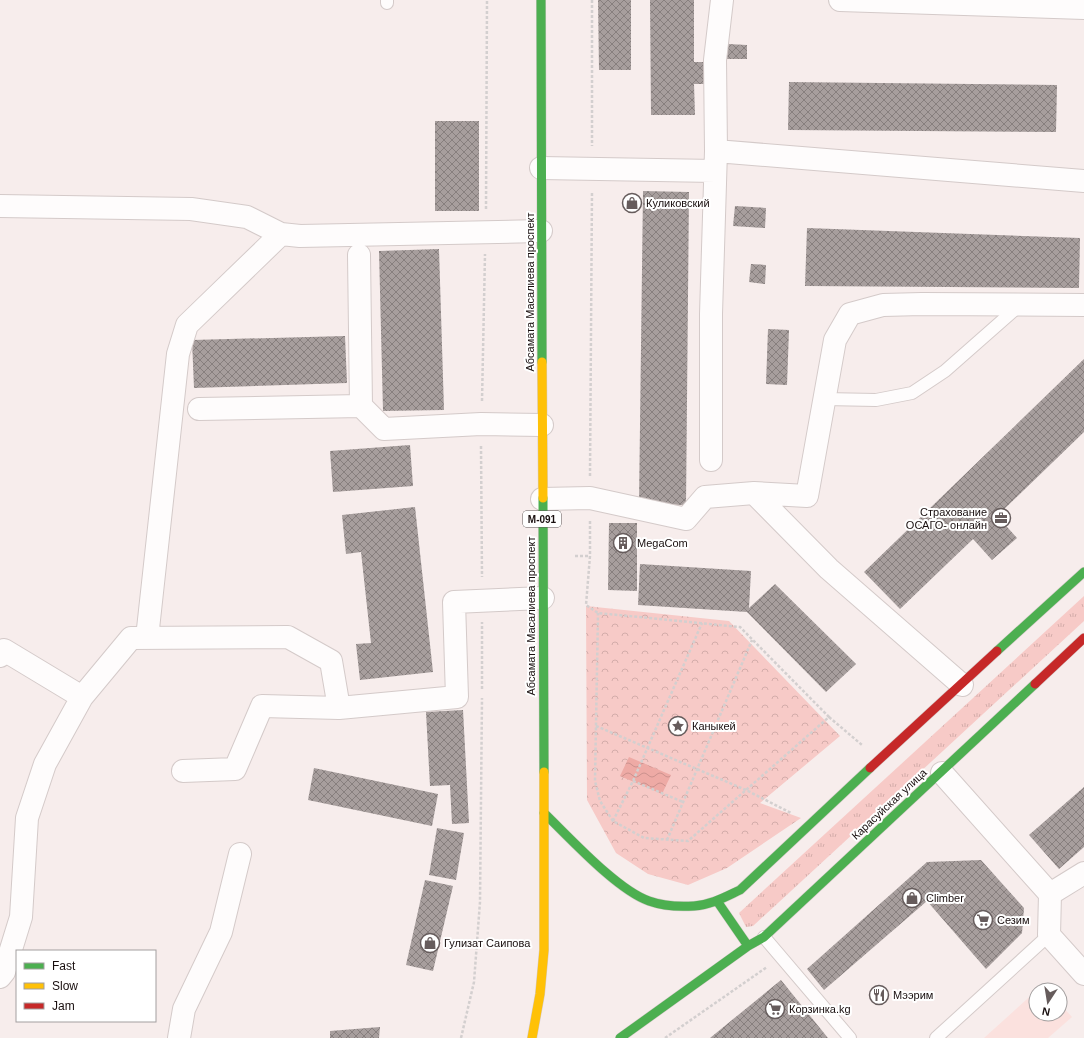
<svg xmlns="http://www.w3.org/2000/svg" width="1084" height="1038" font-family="Arial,sans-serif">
<defs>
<pattern id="grass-tufts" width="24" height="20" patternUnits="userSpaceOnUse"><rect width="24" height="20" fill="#f7cac7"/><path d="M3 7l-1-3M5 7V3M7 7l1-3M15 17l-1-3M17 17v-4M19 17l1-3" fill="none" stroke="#d3acaa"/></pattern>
<pattern id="park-crowns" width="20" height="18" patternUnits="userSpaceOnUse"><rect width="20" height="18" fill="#f7cac7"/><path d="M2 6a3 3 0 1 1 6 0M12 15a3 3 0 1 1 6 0" fill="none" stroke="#d3acaa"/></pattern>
<pattern id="water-waves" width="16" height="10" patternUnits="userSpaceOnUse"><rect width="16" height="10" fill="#eeaaa5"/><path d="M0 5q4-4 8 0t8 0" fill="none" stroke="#cb918d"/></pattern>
<pattern id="building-cross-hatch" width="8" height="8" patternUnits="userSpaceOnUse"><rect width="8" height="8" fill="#a79e9d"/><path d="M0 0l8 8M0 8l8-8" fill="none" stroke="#877f7e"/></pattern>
</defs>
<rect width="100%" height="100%" fill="#f7edec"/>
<path fill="#fbe1de" d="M1036 991V1014H1060V1004L1072 1017 1048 1038H984Z"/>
<path fill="url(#grass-tufts)" d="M1084 596V621L753 926 746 927 739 913Z"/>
<path fill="url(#park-crowns)" d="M586 606 729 621 840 736 760 803 801 818 727 868 688 885 648 874 616 853 587 800Z"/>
<path fill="url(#water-waves)" d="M629 757 671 775 662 794 620 776Z"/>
<path fill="url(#building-cross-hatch)" d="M598 0H631V70H599Z
M650 0H694V62H707V84H694L695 115H651Z
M728 44 747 45V59H727Z
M789 82 1057 85 1056 132 788 130Z
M435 121H479V211H435Z
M643 191 689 192 686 505 639 504Z
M735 206 766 208 765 228 733 226Z
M807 228 1080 238 1079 288 805 286Z
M439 249 444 410 383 411 379 251Z
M751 264 766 265 765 284 749 282Z
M768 329 789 330 787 385 766 384Z
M345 336 347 383 194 388 192 340Z
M1084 359V432L997 516 1017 538 992 560 973 539 900 609 864 572Z
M410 445 413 486 333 492 330 451Z
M415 507 433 672 360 680 356 644 371 643 361 552 346 554 342 515Z
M609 523H637V591L608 590Z
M640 564 751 571 749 608 775 584 856 664 826 692 747 612 638 605Z
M463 710 469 823 452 824 450 785 430 786 426 712Z
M314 768 438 794 432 826 308 800Z
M1084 787V847L1059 869 1029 835Z
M437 828 464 833 456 880 429 875Z
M981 860 1024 908 1022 933 986 969 927 901 824 990 807 969 927 862Z
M425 880 453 886 433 971 406 965Z
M781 980 828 1038H710Z
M380 1027 379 1038H330V1031Z"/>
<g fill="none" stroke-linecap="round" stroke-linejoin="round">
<g stroke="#d4cac9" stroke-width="14">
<path id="lane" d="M387 0V3
M824 399 876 400 912 393 945 371 1020 305
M764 937 850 1038
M936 1038 1049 935"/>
</g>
<g stroke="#d4cac9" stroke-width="24">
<path id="street" d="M840 0 1084 8
M716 151 1084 181
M541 168 715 171
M0 206 191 209 247 217 281 234 300 236 541 231
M359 255 361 406 384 429 481 424 542 425
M199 409 361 406
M711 460V314L716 151 715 60 722 0
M754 493 807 496 835 340 850 314 883 305 922 304 1084 305
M542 499 590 498 686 519 705 497 754 493 829 569 962 685
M147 638 178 354 187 325 281 234
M0 656 4 650 82 697
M183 771 235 769 262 706 339 708 457 697 454 602 543 598
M942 773 1050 894 1049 935 1084 974
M1050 894 1084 873
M0 977 4 972 21 917 27 818 45 764 82 697 131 638 288 637 331 661 339 708
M179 1038 184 1009 221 932 240 854"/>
</g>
<g stroke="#d4cac9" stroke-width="10">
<path id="fast" d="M541 0 542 362
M543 498 544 772
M997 651 1084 572
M544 813C569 837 617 890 649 901 663 906 679 907 694 906 711 905 725 897 740 890L870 768
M717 901 748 946
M620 1038 748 946 764 937 1035 684"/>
</g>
<g stroke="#d4cac9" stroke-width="10">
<path id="slow" d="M542 362 543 498
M532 1038 540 994 544 950V772"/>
</g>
<g stroke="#d4cac9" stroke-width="10">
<path id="jam" d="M1035 684 1084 638
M870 768 997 651"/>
</g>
<path stroke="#d3cfcf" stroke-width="2.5" stroke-dasharray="3 2" stroke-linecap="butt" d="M592 0V146
M486 209 487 0
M482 401 485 254
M481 446 482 577
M590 476 592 191
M590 521V556L586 605 598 613 740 627 829 717 688 841 644 838 613 821 600 801 595 781 598 613
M575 556H590
M482 689V622
M829 717 862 745
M596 726 746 790 791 813
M633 781 683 802
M613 821 633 781 702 623
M667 840 752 640
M461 1038 474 982 480 902 482 698
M665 1038 767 967"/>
<use href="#lane" stroke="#fefcfc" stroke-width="12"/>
<use href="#street" stroke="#fefcfc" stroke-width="22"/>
<use href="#fast" stroke="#4caf50" stroke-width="9"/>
<use href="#slow" stroke="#ffc107" stroke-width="9"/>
<use href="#jam" stroke="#c62828" stroke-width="9"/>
</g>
<defs>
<g id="shop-ring" transform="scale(1)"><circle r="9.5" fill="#fff" stroke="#665c5c" stroke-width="1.5"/><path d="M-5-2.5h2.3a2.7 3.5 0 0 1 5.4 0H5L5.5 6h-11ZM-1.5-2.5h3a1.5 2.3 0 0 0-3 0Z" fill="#665c5c"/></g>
<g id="office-ring" transform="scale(1)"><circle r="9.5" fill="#fff" stroke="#665c5c" stroke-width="1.5"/><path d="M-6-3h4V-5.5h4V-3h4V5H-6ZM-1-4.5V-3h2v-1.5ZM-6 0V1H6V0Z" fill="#665c5c"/></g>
<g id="building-ring" transform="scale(1)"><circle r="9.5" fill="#fff" stroke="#665c5c" stroke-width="1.5"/><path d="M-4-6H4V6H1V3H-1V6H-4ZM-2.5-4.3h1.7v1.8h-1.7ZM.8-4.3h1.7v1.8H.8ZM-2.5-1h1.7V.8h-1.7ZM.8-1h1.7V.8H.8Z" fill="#665c5c"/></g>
<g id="sight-ring" transform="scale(1)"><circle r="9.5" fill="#fff" stroke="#665c5c" stroke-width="1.5"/><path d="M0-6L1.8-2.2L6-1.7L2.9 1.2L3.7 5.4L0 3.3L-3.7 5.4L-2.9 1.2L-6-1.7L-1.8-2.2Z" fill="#665c5c"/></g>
<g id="supermarket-ring" transform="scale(1)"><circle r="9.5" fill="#fff" stroke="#665c5c" stroke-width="1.5"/><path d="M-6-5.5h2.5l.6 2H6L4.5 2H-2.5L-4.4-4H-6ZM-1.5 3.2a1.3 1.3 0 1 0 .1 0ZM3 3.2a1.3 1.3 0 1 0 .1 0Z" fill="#665c5c"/></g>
<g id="restaurant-ring" transform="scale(1)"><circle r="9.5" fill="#fff" stroke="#665c5c" stroke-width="1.5"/><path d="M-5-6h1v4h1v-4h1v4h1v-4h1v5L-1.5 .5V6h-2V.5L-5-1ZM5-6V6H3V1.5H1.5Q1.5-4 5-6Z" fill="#665c5c"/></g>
</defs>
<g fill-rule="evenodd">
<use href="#shop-ring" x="632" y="203"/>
<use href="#office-ring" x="1001" y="518"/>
<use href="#building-ring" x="623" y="543"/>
<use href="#sight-ring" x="678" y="726"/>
<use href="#shop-ring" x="912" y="898"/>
<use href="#supermarket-ring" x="983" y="920"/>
<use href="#shop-ring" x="430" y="943"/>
<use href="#restaurant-ring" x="879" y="995"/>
<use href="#supermarket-ring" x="775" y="1009"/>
</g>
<g text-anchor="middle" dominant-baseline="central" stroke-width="4" stroke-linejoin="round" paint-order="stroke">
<rect fill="#fff" stroke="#5d5656" stroke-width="1" x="523" y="511" width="38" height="16" rx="3"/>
<g font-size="10" font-weight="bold" fill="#180e0e">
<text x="542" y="519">М-091</text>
</g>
<g font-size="11" fill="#180e0e" stroke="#fff" text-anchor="start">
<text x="646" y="203">Куликовский</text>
<text x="987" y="512" text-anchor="end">Страхование<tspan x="987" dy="13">ОСАГО- онлайн</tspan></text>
<text x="637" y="543">MegaCom</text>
<text x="692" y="726">Каныкей</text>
<text x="926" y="898">Climber</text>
<text x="997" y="920">Сезим</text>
<text x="444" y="943">Гулизат Саипова</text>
<text x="893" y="995">Мээрим</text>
<text x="789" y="1009">Корзинка.kg</text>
</g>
<g font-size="11" fill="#180e0e" stroke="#fff">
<text transform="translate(530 292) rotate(-90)">Абсамата Масалиева проспект</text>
<text transform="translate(531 616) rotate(-90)">Абсамата Масалиева проспект</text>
<text transform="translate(889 804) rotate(-43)">Карасуйская улица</text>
</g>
</g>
<rect x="16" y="950" width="140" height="72" fill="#ffffff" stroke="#a39f9f"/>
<rect x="24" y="963" width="20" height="6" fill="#4caf50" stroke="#a39f9f"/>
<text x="52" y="970" font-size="12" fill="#180e0e">Fast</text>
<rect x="24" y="983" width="20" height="6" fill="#ffc107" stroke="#a39f9f"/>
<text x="52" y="990" font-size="12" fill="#180e0e">Slow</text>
<rect x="24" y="1003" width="20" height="6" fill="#c62828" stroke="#a39f9f"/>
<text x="52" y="1010" font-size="12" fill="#180e0e">Jam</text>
<g transform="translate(1048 1002) rotate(192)"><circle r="19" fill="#ffffff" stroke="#a39f9f"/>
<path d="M0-3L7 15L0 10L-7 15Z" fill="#665c5c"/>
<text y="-6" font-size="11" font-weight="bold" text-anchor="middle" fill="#180e0e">N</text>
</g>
</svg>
